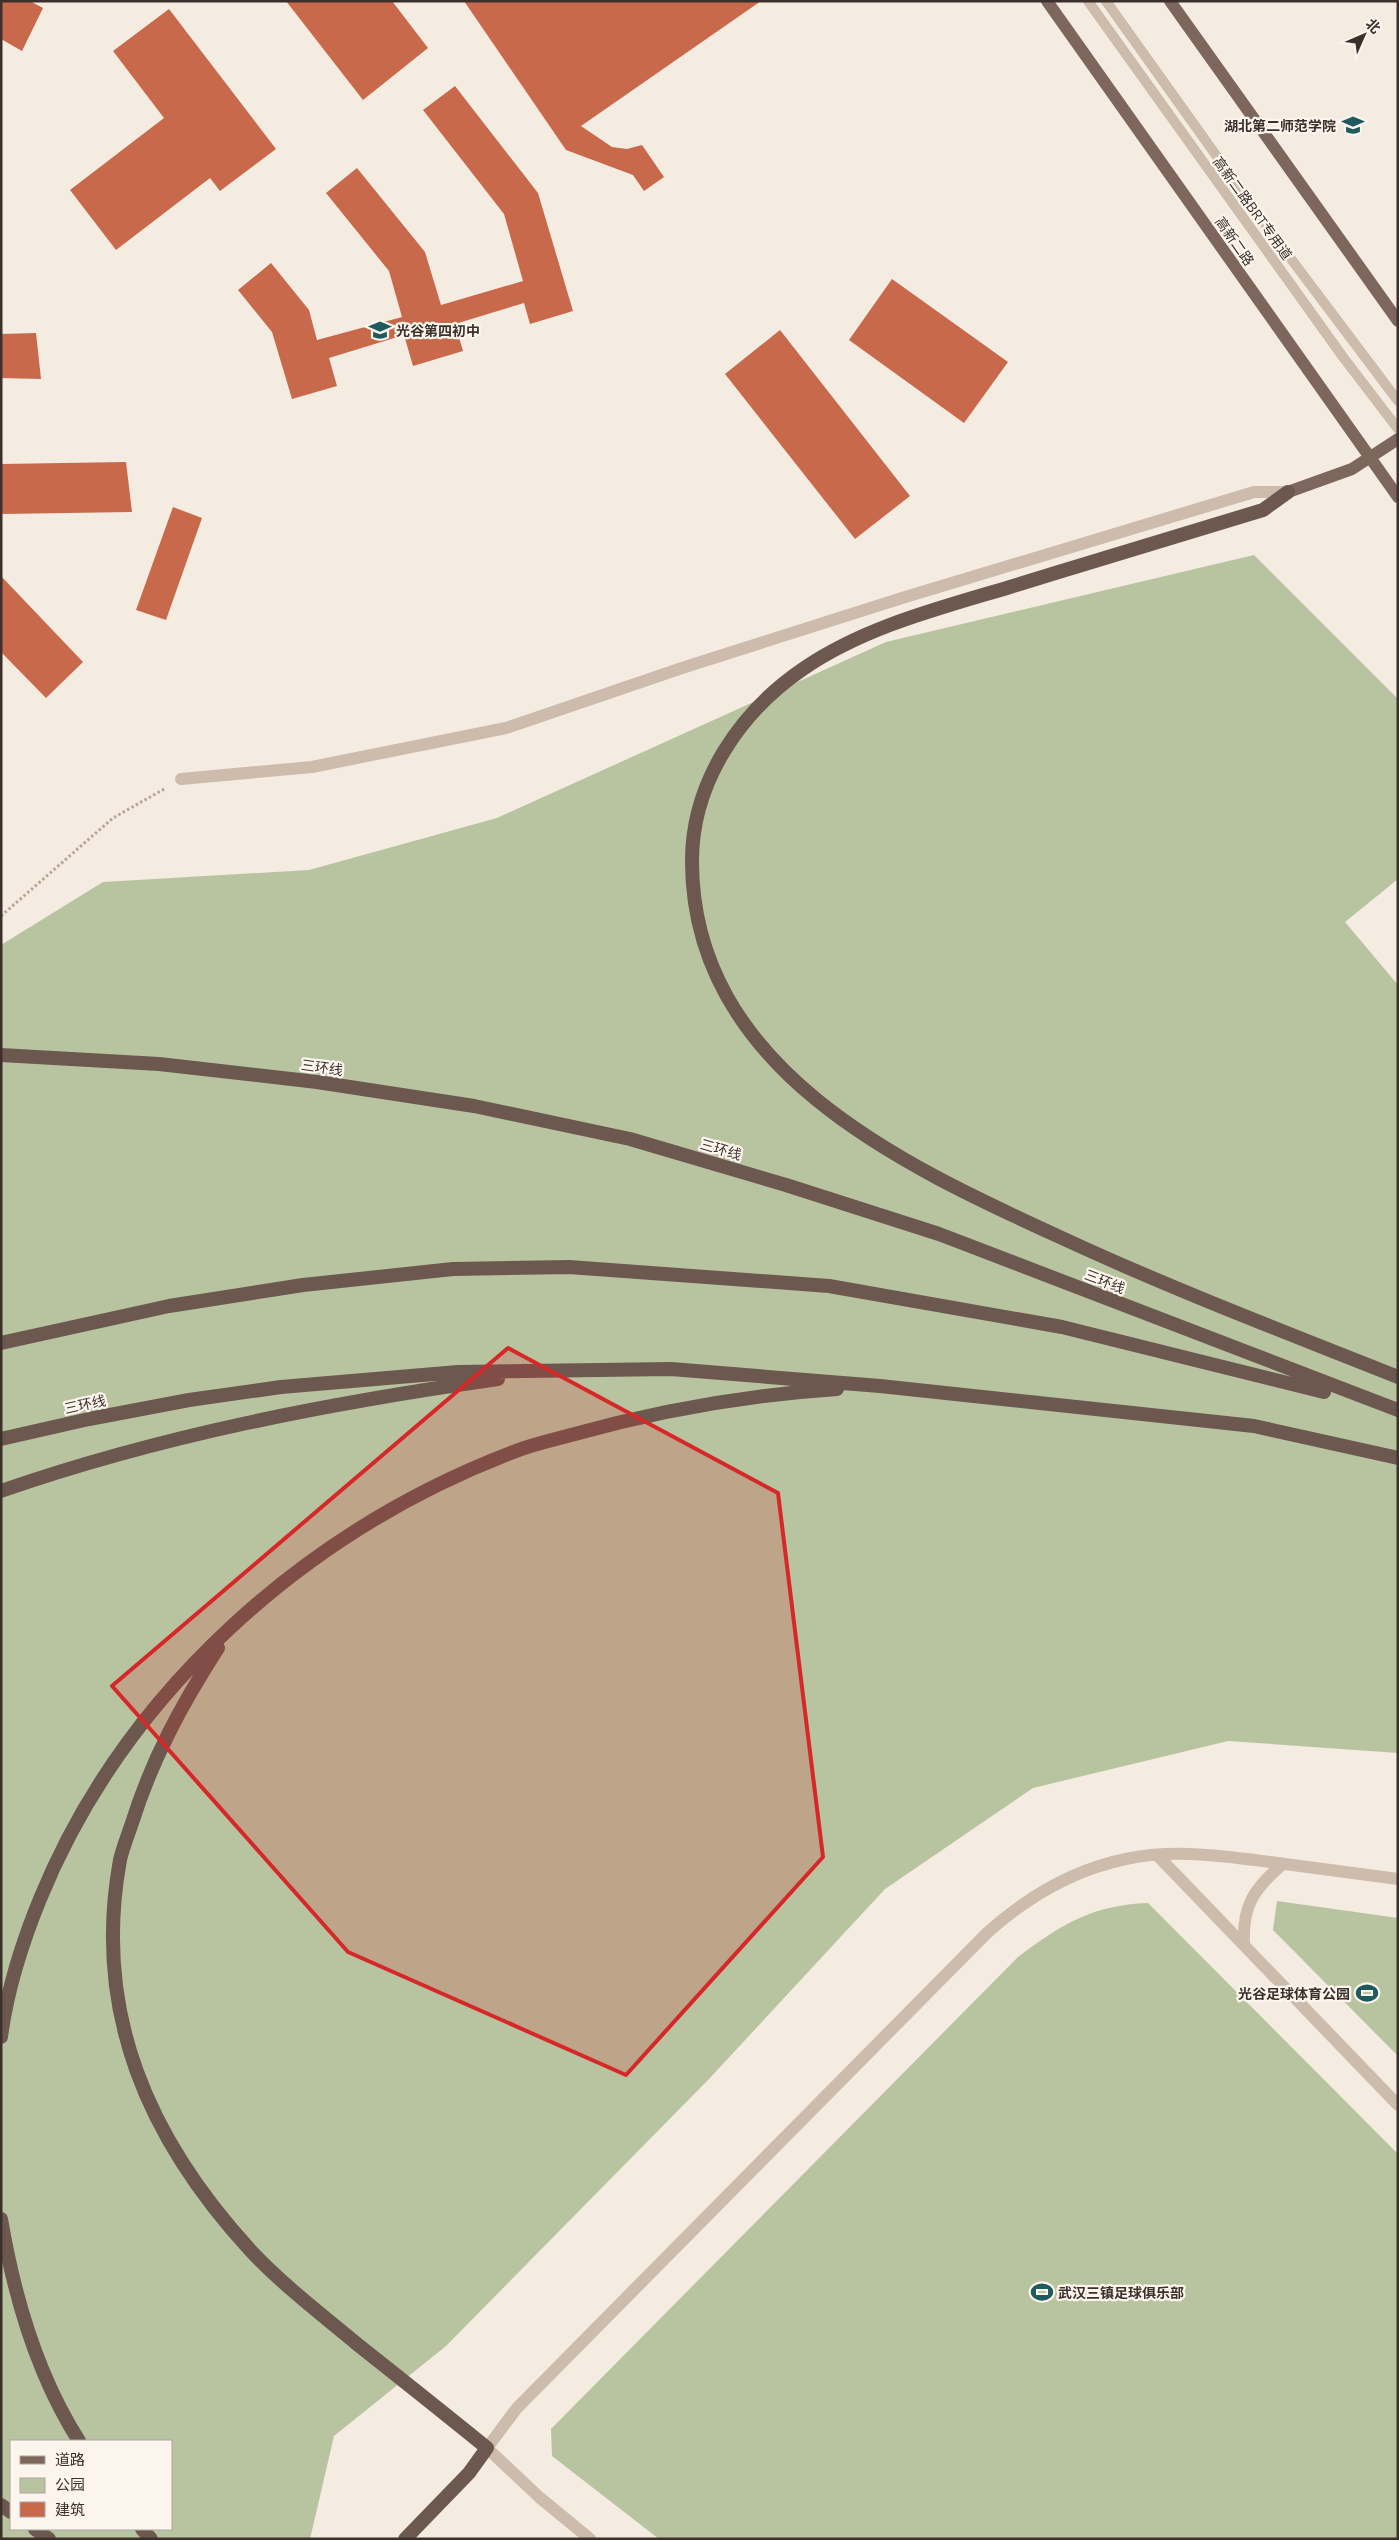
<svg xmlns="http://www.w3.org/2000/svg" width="1399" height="2540" font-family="'Open Sans','Noto Sans SC',sans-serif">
<rect width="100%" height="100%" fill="#f4ebe1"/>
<path fill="#b8c4a0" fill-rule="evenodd" d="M1254 555 1398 699V879L1345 922 1398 985V1753L1228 1741 1033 1788 885 1889 709 2079 446 2346 334 2436 310 2539H1V945L103 882 309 870 497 818 886 642ZM11 2441H171V2529H11Z
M1277 1901 1398 1918V2056L1273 1930Z
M1148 1903 1398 2154V2539H659L552 2456 551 2429 1018 1957C1062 1924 1092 1905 1148 1903Z"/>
<path fill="#c8694b" d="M1 1H30L43 8 22 51 1 39Z
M286 1H392L428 48 363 100Z
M464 1H761L581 126 612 147 627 149 642 145 664 177 644 191 633 175 566 150Z
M169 9 276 149 220 191 210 178 116 250 70 190 164 118 113 51Z
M455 86 538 193 573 311 530 324 524 303 455 324 463 351 413 366 404 335 329 358 337 386 292 399 272 332 238 290 271 263 309 310 317 340 402 317 389 271 326 193 357 168 425 252 441 305 523 281 504 214 423 110Z
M892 279 1008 362 964 423 849 340Z
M780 330 910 496 855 539 725 374Z
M36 333 41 379 1 378V334Z
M126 462 132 512 1 514V464Z
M173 507 202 518 166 620 136 610Z
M1 576 83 662 46 698 1 652Z"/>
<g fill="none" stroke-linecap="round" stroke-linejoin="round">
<path stroke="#b9a596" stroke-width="3" stroke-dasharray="2.5 2.5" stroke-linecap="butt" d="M1 916 113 818 166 788"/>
<path stroke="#cdbbac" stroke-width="10" d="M1088 1 1343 357 1398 429
M1106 1 1273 235 1398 401"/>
<path stroke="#cdbbac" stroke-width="12" d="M181 779 312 767 506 728 682 668 902 598 1254 492H1288
M1157 1855 1398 2105
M1244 1945C1242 1906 1254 1888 1283 1864
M487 2448 539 2497 590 2539"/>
<path stroke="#cdbbac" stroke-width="12" d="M487 2448 517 2408 987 1933C1027 1897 1072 1870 1126 1859 1177 1848 1233 1857 1285 1864 1322 1869 1360 1874 1398 1879"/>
<path stroke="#7d675c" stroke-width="12" d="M1047 1 1398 497
M1170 1 1398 321
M1288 492 1352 469 1398 439"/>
<path stroke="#6c584f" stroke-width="14" d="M1288 492 1263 510C1178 536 1094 561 1010 587 940 608 864 627 803 669 740 712 692 782 692 861 692 1068 900 1164 1062 1238 1172 1289 1285 1332 1398 1377
M1 1055 159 1064 317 1082 474 1106 630 1139 786 1185 939 1234 1398 1410
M1 1343 169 1306 303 1285 453 1269 569 1267 829 1286 1062 1327 1324 1392
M1 1439 89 1419 189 1400 281 1387 458 1372 671 1369 880 1386 1254 1426 1398 1458
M1 1491C162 1435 330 1403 498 1379
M218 1648C182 1704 152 1759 132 1823 128 1835 123 1847 120 1860 92 2013 149 2140 251 2251 283 2285 321 2314 357 2344 401 2379 444 2413 487 2448L469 2473 405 2539
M1 2037C7 1990 22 1943 40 1899 125 1691 307 1530 516 1451 534 1444 553 1440 571 1435 657 1411 748 1395 837 1389
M1 2219C14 2296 37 2375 79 2441
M1 2505 11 2512
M35 2529 49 2539
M142 2529 151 2539"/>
</g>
<path fill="#d62828" fill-opacity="0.2" stroke="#d62828" stroke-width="4" stroke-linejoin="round" d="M508 1348 778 1493 823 1857 626 2075 348 1952 112 1686Z"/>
<defs>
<g id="university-bare" transform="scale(1.725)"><path d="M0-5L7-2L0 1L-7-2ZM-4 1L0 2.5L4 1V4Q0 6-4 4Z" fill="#1f5a5e" stroke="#fbf5ee" stroke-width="2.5" paint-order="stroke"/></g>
<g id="school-bare" transform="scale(1.725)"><path d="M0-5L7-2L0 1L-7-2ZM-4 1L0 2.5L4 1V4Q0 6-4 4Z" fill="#1f5a5e" stroke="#fbf5ee" stroke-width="2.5" paint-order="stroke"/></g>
<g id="stadium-bare" transform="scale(1.725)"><path d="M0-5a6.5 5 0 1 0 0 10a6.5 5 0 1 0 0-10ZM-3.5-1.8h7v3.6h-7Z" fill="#1f5a5e" stroke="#fbf5ee" stroke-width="2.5" paint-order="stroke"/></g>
</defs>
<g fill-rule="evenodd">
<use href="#university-bare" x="1353" y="125"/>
<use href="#school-bare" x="380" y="330"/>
<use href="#stadium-bare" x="1367" y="1993"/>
<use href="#stadium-bare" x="1042" y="2292"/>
</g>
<g text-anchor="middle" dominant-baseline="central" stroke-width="4.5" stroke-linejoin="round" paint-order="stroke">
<g font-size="14" font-weight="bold" fill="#3b302b" stroke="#fbf5ee" text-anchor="end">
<text x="1336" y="125">湖北第二师范学院</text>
<text x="396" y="330" text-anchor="start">光谷第四初中</text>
<text x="1350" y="1993">光谷足球体育公园</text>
<text x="1058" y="2292" text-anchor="start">武汉三镇足球俱乐部</text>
</g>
<g font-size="14" fill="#3b302b" stroke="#fbf5ee">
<text transform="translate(1253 208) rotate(54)">高新二路BRT专用道</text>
<text transform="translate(1235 241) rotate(55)">高新二路</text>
<text transform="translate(322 1067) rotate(8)">三环线</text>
<text transform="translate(721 1149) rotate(16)">三环线</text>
<text transform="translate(1105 1281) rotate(21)">三环线</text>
<text transform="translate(85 1404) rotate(-12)">三环线</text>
</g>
</g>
<rect width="1399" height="2540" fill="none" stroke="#3b302b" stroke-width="5"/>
<rect x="10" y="2440" width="162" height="90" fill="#fbf5ee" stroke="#aea6a0"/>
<rect x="20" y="2456" width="25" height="8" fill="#7d675c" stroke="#aea6a0"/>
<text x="55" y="2465" font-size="15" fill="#3b302b">道路</text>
<rect x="20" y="2478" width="25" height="15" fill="#b8c4a0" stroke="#aea6a0"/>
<text x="55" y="2490" font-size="15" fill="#3b302b">公园</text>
<rect x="20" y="2502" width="25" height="15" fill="#c8694b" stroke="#aea6a0"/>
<text x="55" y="2515" font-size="15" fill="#3b302b">建筑</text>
<g transform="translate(1364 35) rotate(45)" stroke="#fbf5ee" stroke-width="4" paint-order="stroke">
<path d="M0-4L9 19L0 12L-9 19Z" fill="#3b302b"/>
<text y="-8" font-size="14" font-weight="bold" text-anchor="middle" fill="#3b302b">北</text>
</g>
</svg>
